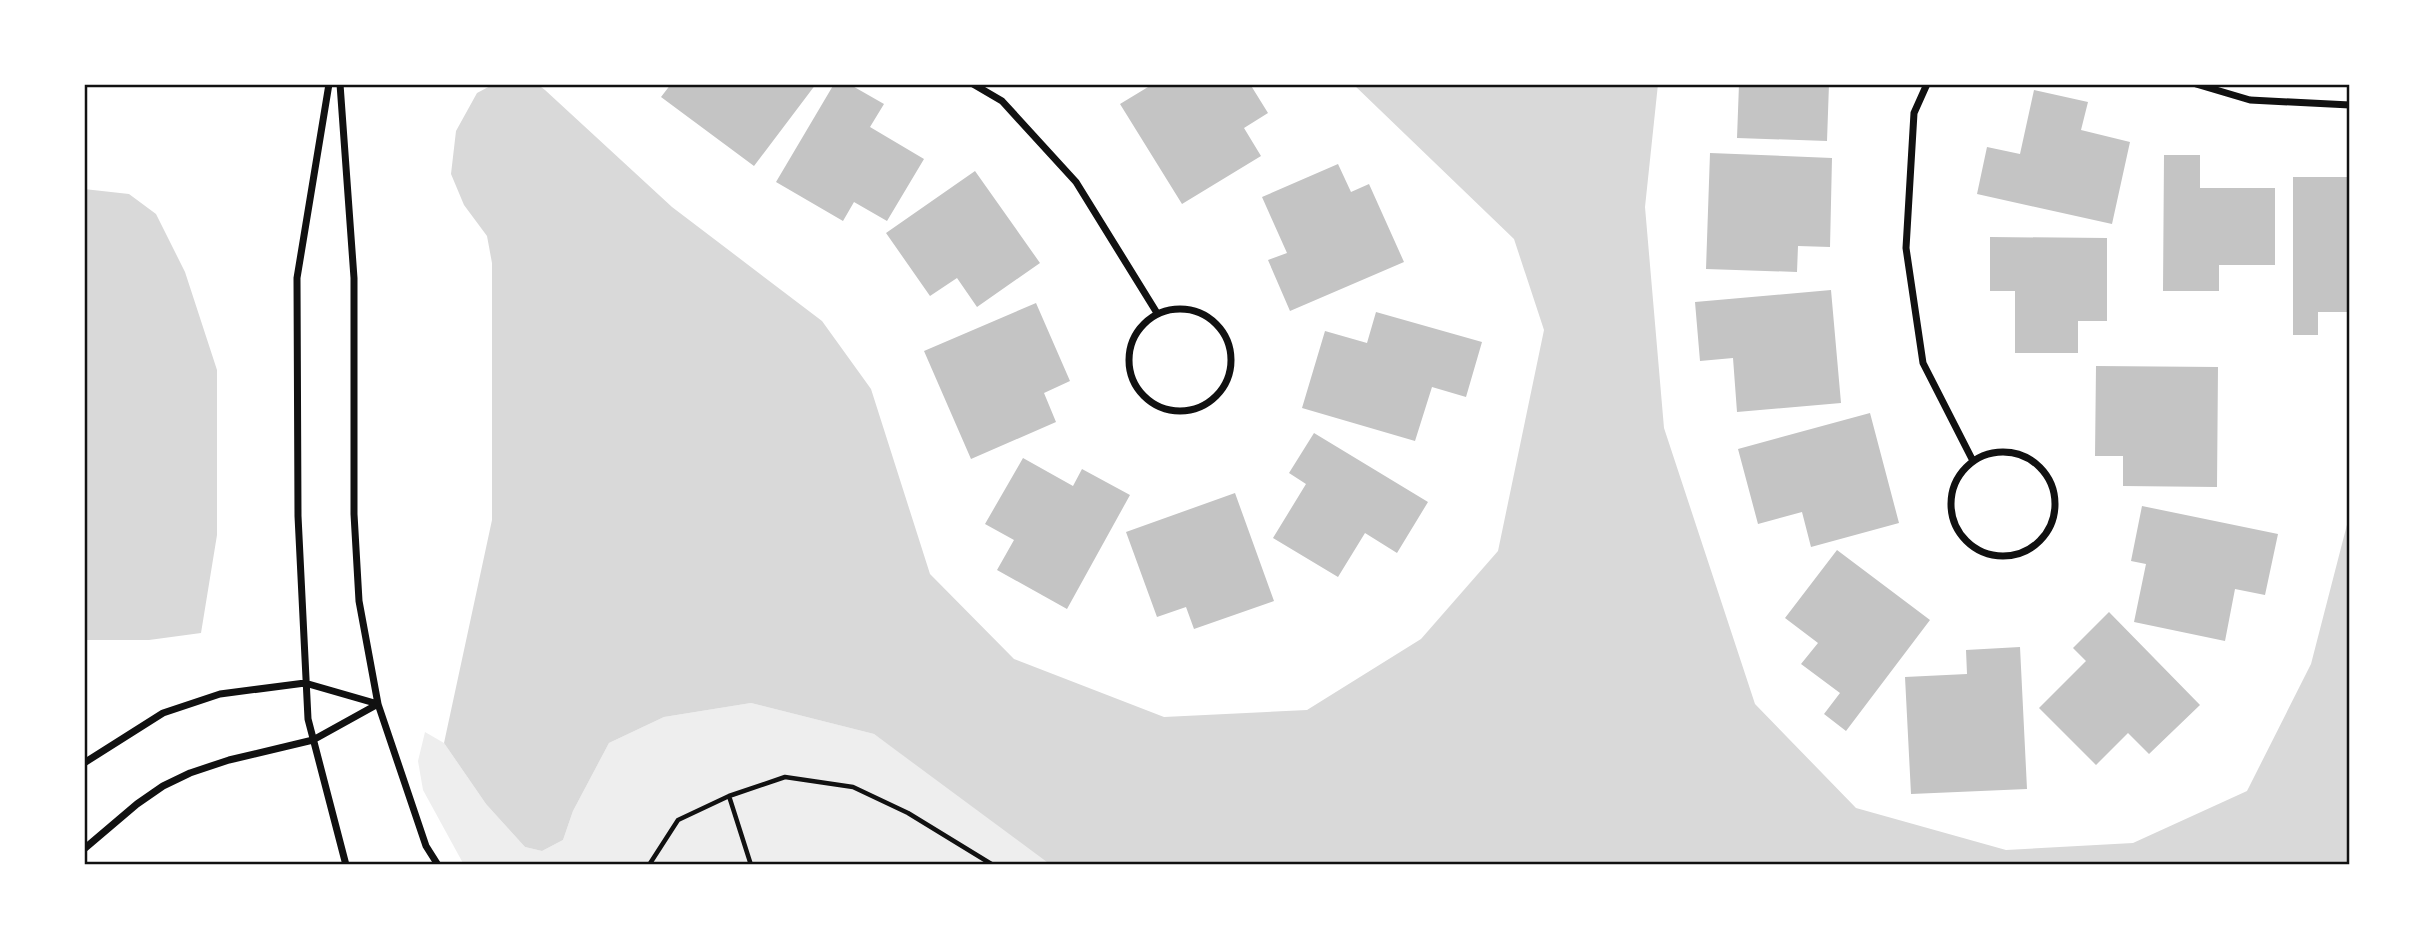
<svg xmlns="http://www.w3.org/2000/svg" width="2434" height="949" font-family="'Times New Roman',serif">
<rect width="100%" height="100%" fill="#fff"/>
<path fill="#eee" d="M751 703 874 734 1057 865H464L423 790 418 761 425 732 444 743 486 804 525 847 542 851 563 840 573 811 609 743 664 717Z"/>
<path fill="#d9d9d9" d="M494 84H537L545 90 672 207 822 321 871 389 930 574 1014 659 1164 717 1307 710 1421 639 1498 551 1544 330 1514 239 1353 84H1658L1645 207 1664 428 1755 704 1856 808 2006 850 2133 843 2247 791 2311 664 2350 513V865H1051L874 734 751 703 664 717 609 743 573 811 563 840 542 851 525 847 486 804 444 743 492 520V263L487 236 464 205 451 174 456 131 477 93Z
M84 189 129 194 156 214 185 272 217 370V535L201 633 149 640H84Z"/>
<path fill="#c4c4c4" d="M671 84H816L754 166 661 97Z
M834 84H849L884 104 870 127 924 159 887 221 854 202 843 221 776 182Z
M1153 84H1250L1268 113 1244 128 1261 156 1182 204 1120 104Z
M1739 84H1829L1827 141 1737 138Z
M2034 90 2088 102 2081 130 2130 142 2112 224 1977 194 1987 147 2020 154Z
M1710 153 1832 158 1830 247 1798 246 1797 272 1706 269Z
M2164 155H2200V188H2275V265H2219V291H2163Z
M1338 164 1351 192 1369 184 1404 262 1290 311 1268 260 1287 253 1262 197Z
M975 171 1040 263 977 307 957 278 930 296 886 233Z
M2293 177H2350V312H2318V335H2293Z
M1990 237 2107 238V321H2078V353H2015V291H1990Z
M1831 290 1841 403 1737 412 1733 358 1700 361 1695 302Z
M1036 303 1070 381 1044 393 1056 422 971 459 924 351Z
M1376 312 1482 342 1466 397 1432 387 1415 441 1302 408 1325 331 1367 343Z
M2096 366 2218 367 2217 487 2123 486V456H2095Z
M1870 413 1899 523 1811 547 1802 512 1758 524 1738 449Z
M1314 433 1428 502 1397 553 1365 533 1338 577 1273 538 1306 484 1289 473Z
M1023 458 1073 486 1082 469 1130 495 1067 609 997 570 1014 540 985 524Z
M1235 493 1274 601 1194 629 1186 607 1157 617 1126 532Z
M2142 506 2278 534 2265 595 2235 589 2225 641 2134 622 2146 564 2131 561Z
M1837 550 1930 620 1846 731 1824 714 1840 693 1801 664 1818 643 1785 618Z
M2109 612 2200 705 2149 754 2128 733 2096 765 2039 708 2086 661 2073 648Z
M2020 647 2027 789 1911 794 1905 677 1967 674 1966 650Z"/>
<g fill="none" stroke-linecap="round" stroke-linejoin="round">
<path stroke="#111" stroke-width="4.5" d="M729 796 751 865
M649 865 678 820 729 796 785 777 853 787 908 813 993 865"/>
<path stroke="#111" stroke-width="7" d="M329 84 297 278 298 516 308 719 346 865
M340 84 354 278V514L359 601 378 704 426 846 438 865
M973 84 1002 101 1076 182 1157 313
M1927 84 1914 113 1906 248 1923 363 1973 461
M2196 84 2250 100 2350 105
M1129 360a51 51 0 1 1 102 0a51 51 0 1 1-102 0Z
M1951 504a52 52 0 1 1 104 0a52 52 0 1 1-104 0Z
M84 763 163 713 220 694 305 683 378 704
M84 849 137 804 163 786 190 773 229 760 313 740 378 704"/>
</g>
<rect width="2434" height="949" fill="none" stroke="#ffffff" stroke-width="172"/>
<rect x="86" y="86" width="2262" height="777" fill="none" stroke="#111" stroke-width="2.5"/>
</svg>
